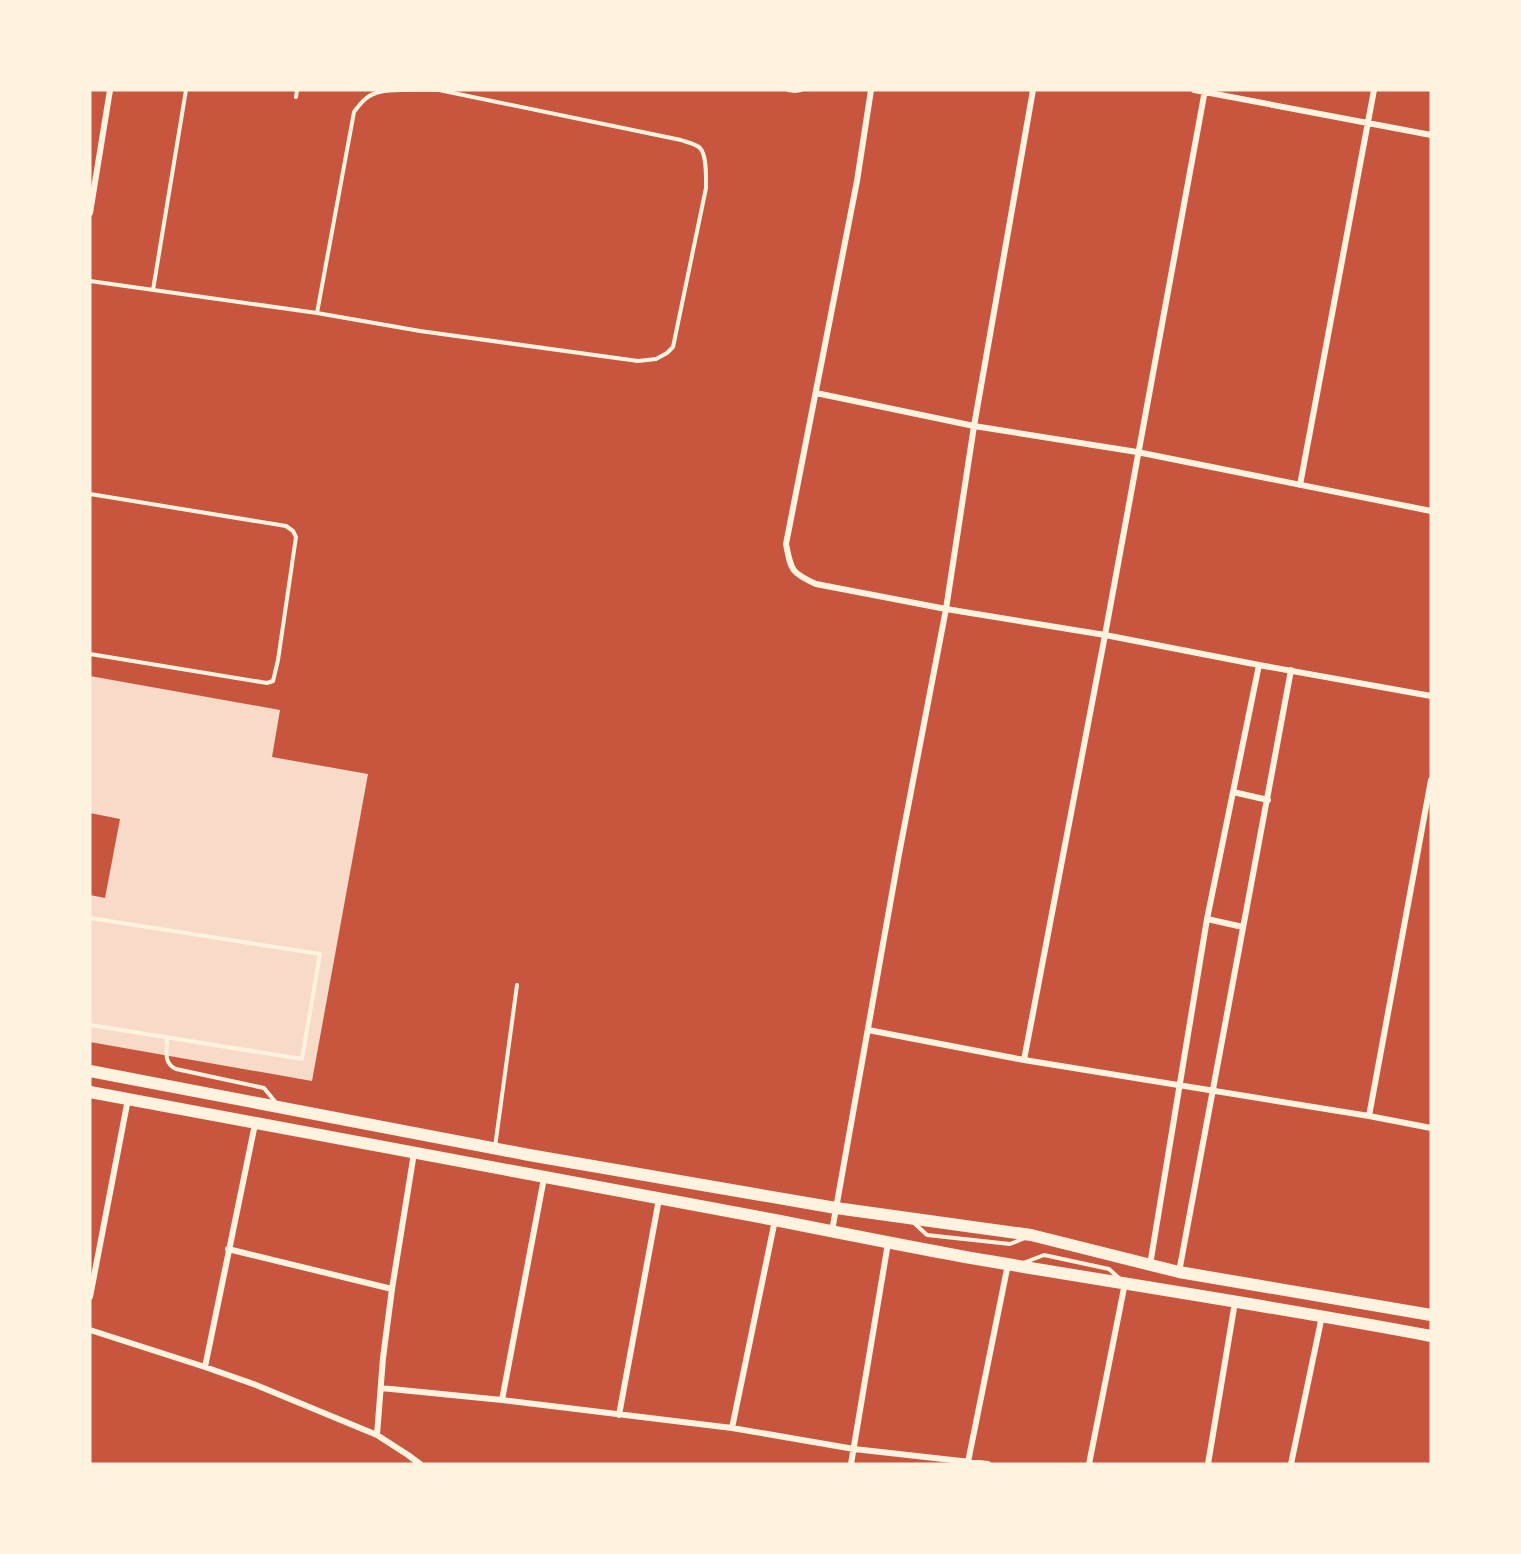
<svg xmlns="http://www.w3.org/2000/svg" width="1521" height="1554" font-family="'Public Sans',sans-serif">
<rect width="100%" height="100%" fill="#c8553d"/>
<path fill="#f7dbc8" d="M90 676 280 710 272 757 368 774 312 1081 90 1042V895L105 898 120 819 90 813Z"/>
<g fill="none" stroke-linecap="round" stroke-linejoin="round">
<path stroke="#fff3e0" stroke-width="4" d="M788 90 795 91 801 90
M296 97 297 90
M90 281 317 313 420 331 638 361 656 359 667 353 673 347 706 188C706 178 707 155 700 148 696 144 686 142 681 140L439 90C424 90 388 88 376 93 366 96 360 104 354 112L317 313
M153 290 186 90
M90 494 286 526 293 531 296 537 278 660 273 681 267 683 90 654
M90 918 320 954 302 1059 90 1025
M167 1038C167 1051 163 1063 176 1069L264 1088 277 1104
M495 1147 517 985
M913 1222 927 1235 1010 1244 1025 1238
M1023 1263 1044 1255 1109 1269 1120 1279"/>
<path stroke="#fff3e0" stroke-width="6" d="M871 90 857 181 786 544C791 570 791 573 816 584L946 609 1105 635 1259 665 1431 696
M1194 90 1431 135
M90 213 110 90
M816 393 974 426 1137 452 1431 511
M1300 485 1374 90
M1233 792 1268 800
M1207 919 1243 927
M868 1030 1024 1060 1369 1116 1431 1128
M1024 1060 1105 635 1205 90
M1369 1116 1431 780
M832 1231 899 854 946 609 974 426 1033 90
M228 1249 392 1289
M1150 1265 1207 919 1259 665
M1179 1272C1215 1071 1255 871 1291 670
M90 1297 128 1099
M90 1330 205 1367 256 1385 377 1435 408 1455 420 1464
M205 1367 255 1124
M381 1388 502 1400 732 1428 854 1449 988 1464
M502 1400 544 1178
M619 1415 659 1199
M732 1428 775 1220
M377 1435 383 1358 392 1289 414 1153
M968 1462 1008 1264
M851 1464 888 1243
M1089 1464 1125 1283
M1208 1464 1235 1302
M1291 1464 1322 1316"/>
<path stroke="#fff3e0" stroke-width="12" d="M90 1071 529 1155 836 1208 1031 1235 1179 1272 1431 1315
M90 1092 775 1220C840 1233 905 1246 971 1258 1124 1284 1278 1307 1431 1336"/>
</g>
<rect width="1521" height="1554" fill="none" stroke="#fff3e0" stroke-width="183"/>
</svg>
